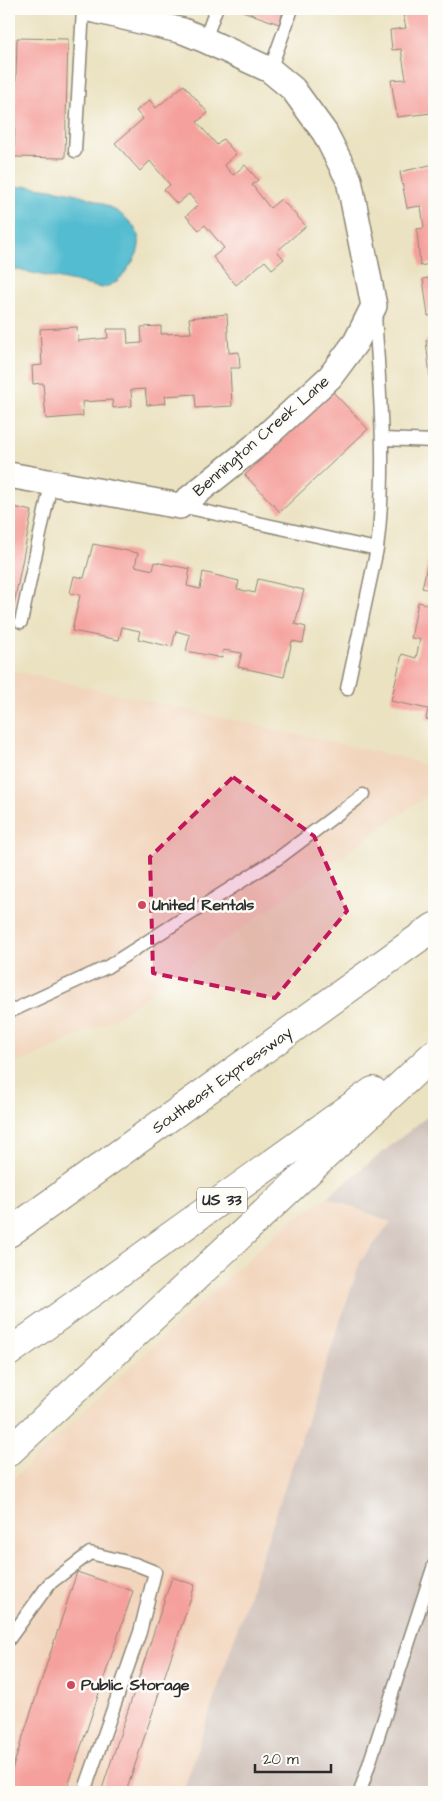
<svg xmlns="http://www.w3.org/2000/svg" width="443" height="1801" font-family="'Architects Daughter',sans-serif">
<rect width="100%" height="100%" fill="#fdfcf7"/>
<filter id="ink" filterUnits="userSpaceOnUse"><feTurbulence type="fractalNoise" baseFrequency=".02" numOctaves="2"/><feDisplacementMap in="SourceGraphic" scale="10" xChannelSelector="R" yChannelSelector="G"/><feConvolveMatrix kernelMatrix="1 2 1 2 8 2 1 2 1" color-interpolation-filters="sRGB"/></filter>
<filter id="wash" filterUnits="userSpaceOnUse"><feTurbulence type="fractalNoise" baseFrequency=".0096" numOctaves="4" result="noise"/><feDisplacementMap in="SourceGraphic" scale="20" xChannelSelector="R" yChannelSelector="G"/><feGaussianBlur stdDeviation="1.12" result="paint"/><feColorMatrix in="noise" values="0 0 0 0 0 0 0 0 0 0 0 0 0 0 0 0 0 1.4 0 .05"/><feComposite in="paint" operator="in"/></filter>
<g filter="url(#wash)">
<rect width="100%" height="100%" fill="#ebe2c1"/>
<path fill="#f2d5bd" d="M9 670 403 758 434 769V790L115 1019 9 1067Z
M327 1197 391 1222 360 1262 183 1792H9V1483L133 1365 284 1226Z"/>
<path fill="#cfc1ba" d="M434 1111V1792H183L360 1262 391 1222 327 1197Z"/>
<path fill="#53bcd0" stroke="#3f747e" d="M28 186C44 188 61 190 77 194 105 202 157 225 133 261 123 275 120 283 102 288L9 268V188Z"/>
<g id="blocks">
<path fill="#f5a09c" d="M237 9H284L279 24Z
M387 9H434V122L432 113 397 117 391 80 406 79 401 49 392 50 390 30 406 28 403 14 388 16Z
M17 38 68 39 65 158 14 157Z
M184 85 208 113 197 122 217 145 223 139 236 154 224 165 233 175 245 165 258 180 252 185 270 208 281 199 306 226 277 251 284 259 272 269 265 261 236 285 213 257 224 248 205 225 199 230 186 216 198 205 189 194 177 204 164 190 170 185 150 161 140 171 115 143 143 119 136 111 150 100 156 108Z
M434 164V263L420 266 417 229 424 228 421 206 407 208 400 172Z
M434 277V315L428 316 423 279Z
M227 314 229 353 239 352 240 368H230L232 406 196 408 195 394 165 396 166 403 147 405 145 389 131 390 132 406 113 408 112 400 82 402 83 416 46 419 43 383 33 384 32 366 42 365 40 329 77 327 78 341 108 338 107 329H127L128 344 142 343 141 327 161 326V334L191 333 189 318Z
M434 339V377H430L426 340Z
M332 391 368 429 280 512 245 475Z
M9 506 32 511 10 625H9Z
M433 513H434V536L429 535Z
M93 544 138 553 135 566 153 570 155 562 190 569 187 586 200 589 203 572 239 581 237 589 255 593 258 579 304 590 295 624 306 627 303 643 292 641 284 677 238 667 242 653 223 650 222 658 186 651 190 635 176 631 172 647 138 639 140 631 122 627 119 640 72 631 80 595 70 593 74 576 84 578Z
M430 553 434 555V591L422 588Z
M418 602 434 606V721L426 719 428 709 391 701 402 654 416 658 420 639 411 638Z
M77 1572 133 1591 66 1792H9V1779Z
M172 1577 195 1585 126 1792H101Z"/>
</g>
</g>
<g filter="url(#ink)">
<use href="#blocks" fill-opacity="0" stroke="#8b8676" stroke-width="1"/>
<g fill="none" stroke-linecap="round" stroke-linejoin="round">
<g stroke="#8b8676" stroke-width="15">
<path id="lane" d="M205 40 216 9
M270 70 292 9
M75 151 83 9
M383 439 434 441
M180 506 377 549
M21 622 51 484
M347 689 377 549C387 471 380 393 375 315
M9 1012 107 967 280 857 364 794
M9 1639 49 1584 90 1553 135 1564 155 1572 140 1632 84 1792
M360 1792 434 1565"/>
</g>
<g stroke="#8b8676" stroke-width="28">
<path id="street" d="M9 475 180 506 254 447 330 377 356 342 374 306 349 180 325 133 293 89 270 70 205 40 183 31 90 9"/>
</g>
<g stroke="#8b8676" stroke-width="30">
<path id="highway" d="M9 1233 434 927
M9 1352 373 1091
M9 1452 434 1054"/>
</g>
<use href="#lane" stroke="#fff" stroke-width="12"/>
<use href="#street" stroke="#fff" stroke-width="25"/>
<use href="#highway" stroke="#fff" stroke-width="28"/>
</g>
</g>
<path fill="#c2185b" fill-opacity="0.2" stroke="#c2185b" stroke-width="4" stroke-dasharray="10 6" stroke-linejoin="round" d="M233 777 314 836 347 911 275 998 153 973 150 857Z"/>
<g fill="#d1495b" stroke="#fdfcf7" stroke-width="2">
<circle cx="142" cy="905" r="5"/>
<circle cx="71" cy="1685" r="5"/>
</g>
<g text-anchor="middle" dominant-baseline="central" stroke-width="5" stroke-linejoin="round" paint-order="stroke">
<rect fill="#fdfcf7" stroke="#6a6a68" stroke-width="1" x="197" y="1187.5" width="50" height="25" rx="4"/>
<g font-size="15" font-weight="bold" fill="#2b2b2b">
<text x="222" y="1200">US 33</text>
</g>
<g font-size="16" fill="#2b2b2b" stroke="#fdfcf7">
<text transform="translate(261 436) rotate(-41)">Bennington Creek Lane</text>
<text transform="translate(222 1080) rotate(-36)">Southeast Expressway</text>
</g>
<g font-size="16" font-weight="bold" fill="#2b2b2b" stroke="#fdfcf7" text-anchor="start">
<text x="152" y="905">United Rentals</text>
<text x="81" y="1685">Public Storage</text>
</g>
</g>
<rect width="443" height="1801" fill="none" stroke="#fdfcf7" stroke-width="30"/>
<path d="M255 1764v8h76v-8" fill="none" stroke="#2b2b2b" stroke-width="2.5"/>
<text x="263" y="1764" font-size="15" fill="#2b2b2b" stroke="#fdfcf7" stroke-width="4" paint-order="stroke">20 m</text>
</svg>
